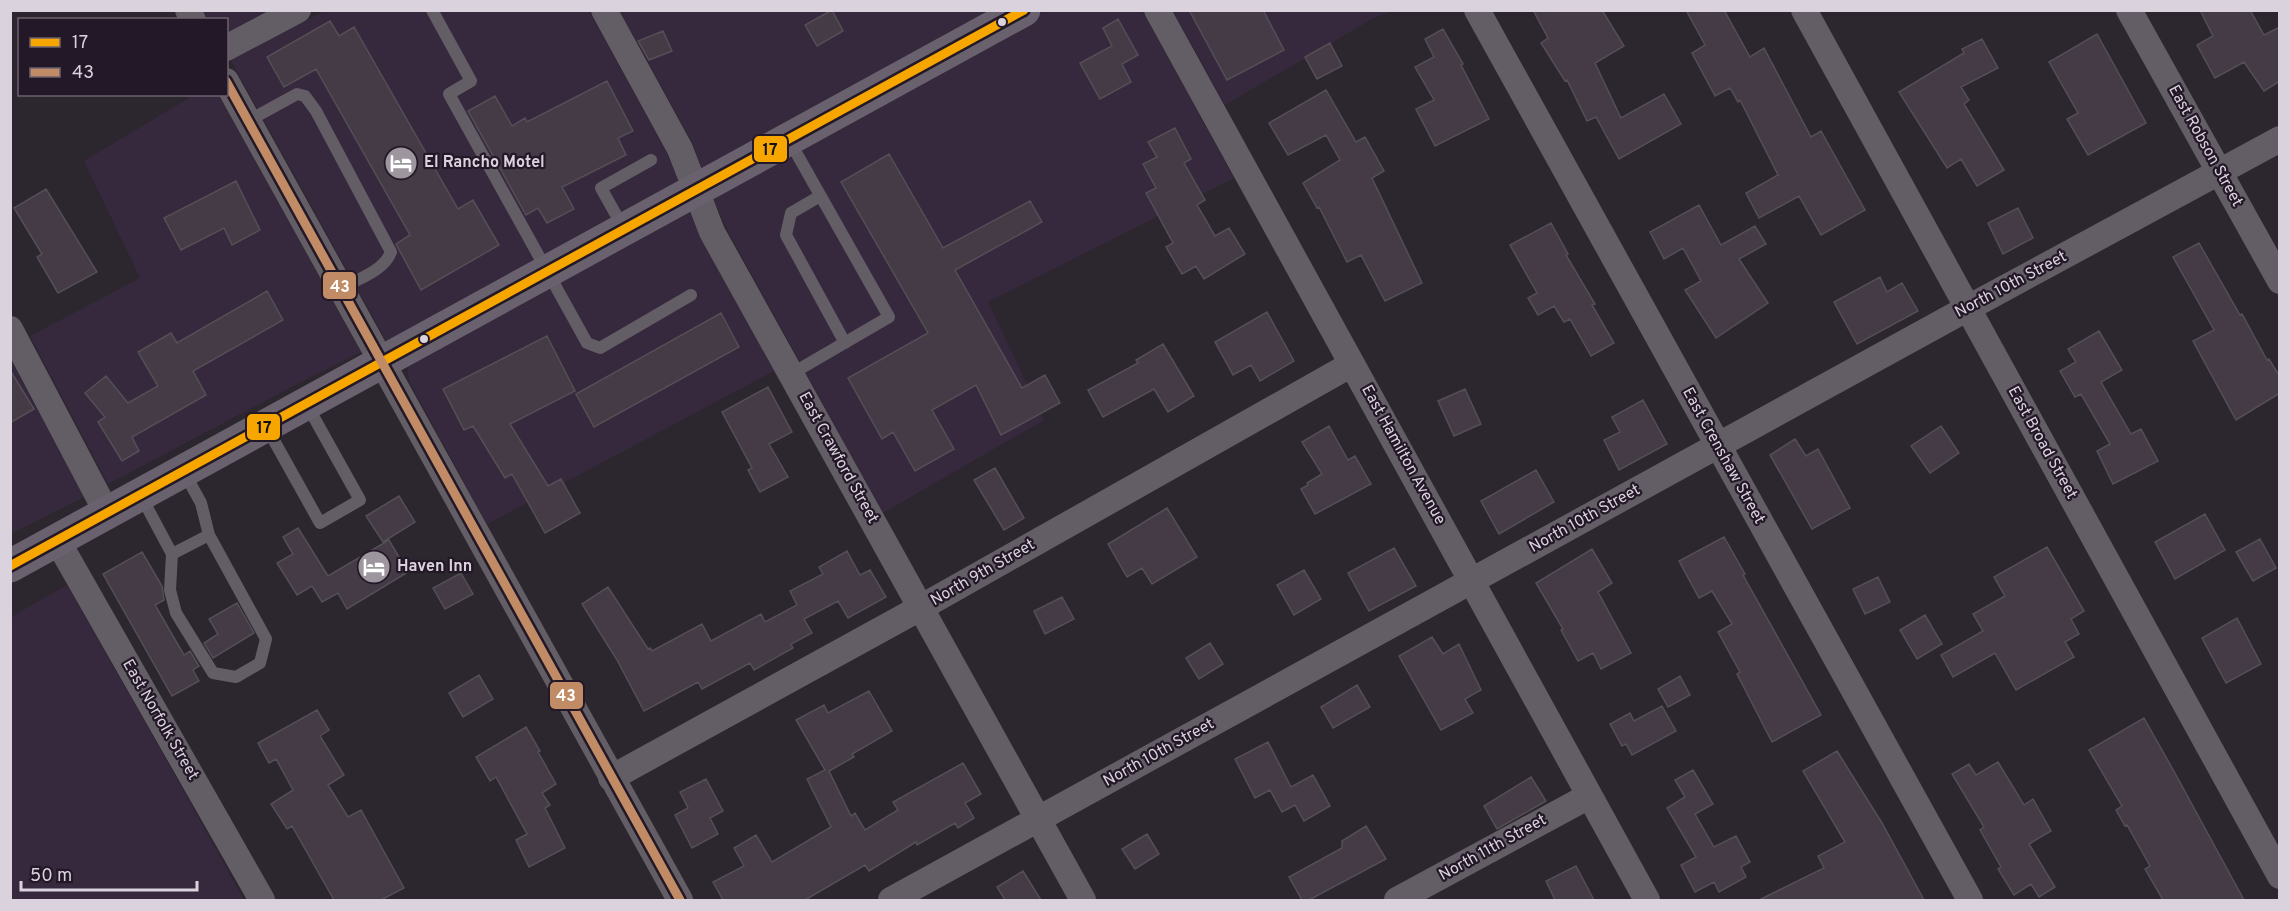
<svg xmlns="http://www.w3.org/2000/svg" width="2290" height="911" font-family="Overpass,sans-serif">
<rect width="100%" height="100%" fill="#2c262e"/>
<path fill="#37293d" d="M982 10 986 18 703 172 692 142 620 11Z
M1048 10 1142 11 1234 178 988 302 1044 420 883 513 725 226 712 195Z
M203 11H273L227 34 226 20 208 19Z
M325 11H589L668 155 679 185 389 346 230 59Z
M1173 11H1393L1374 18 1225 105Z
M218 94 361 352 301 382 108 484 30 336 140 278 84 161 194 95Z
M688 208 701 239 774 371 487 524 409 381 407 364Z
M10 358 84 497 11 534H10Z
M67 585 166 759 244 900H11V617Z"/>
<path fill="#443b47" stroke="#544f56" stroke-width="1.5" d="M832 10 843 31 817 46 805 25Z
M1189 10H1263L1284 50 1227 80Z
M1533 10H1602L1624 46 1595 63 1621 118 1664 94 1681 124 1619 159 1596 117 1587 121 1567 80 1565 81 1541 43 1548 38Z
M1686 10H1724L1750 57 1764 48 1811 137 1821 131 1865 210 1821 235 1799 196 1759 218 1746 193 1778 175 1740 100 1738 102 1730 88 1715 96 1692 53 1705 45Z
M2200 10H2250L2264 35 2280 27V81L2264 91 2244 62 2215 78 2197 45 2213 36Z
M1118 19 1138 55 1122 64 1131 82 1100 99 1080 63 1112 46 1103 28Z
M330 21 339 36 354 27 458 209 473 200 499 245 421 290 396 244 410 235 316 69 284 87 267 57Z
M1443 29 1463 64 1461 65 1489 119 1435 146 1416 109 1434 100 1415 67 1434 57 1425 39Z
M663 31 672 51 649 60 638 41Z
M2097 34 2146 123 2088 155 2067 119 2078 113 2049 62Z
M1982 39 1998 68 1961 87 1969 100 1964 104 2004 170 1977 186 1961 159 1947 168 1899 92 1964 53 1962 49Z
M1330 43 1342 66 1317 79 1305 57Z
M607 81 633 131 618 138 626 155 562 187 574 209 547 223 538 208 526 215 468 111 495 96 512 126 525 118 527 122Z
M1326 90 1356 142 1365 137 1384 171 1372 178 1422 283 1385 301 1361 255 1347 262 1319 207 1317 208 1303 183 1340 160 1326 135 1288 155 1269 123Z
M1175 128 1191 159 1184 163 1205 200 1197 205 1215 236 1229 228 1245 254 1204 279 1196 266 1182 274 1166 247 1173 243 1146 193 1156 188 1143 164 1157 157 1148 142Z
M889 154 943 248 1030 201 1042 222 955 270 1022 388 1045 375 1060 403 1001 435 976 385 932 410 954 449 915 471 893 432 882 439 848 378 928 333 841 182Z
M236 181 260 230 232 245 224 228 181 250 164 218Z
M46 189 97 272 58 293 37 257 42 254 14 208Z
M1699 205 1721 245 1755 226 1766 244 1739 259 1768 303 1716 338 1685 290 1701 281 1683 248 1664 259 1650 232Z
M2018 208 2033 238 2003 254 1988 223Z
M1551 223 1568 254 1566 255 1595 304 1592 305 1614 343 1591 356 1570 319 1564 322 1554 306 1538 315 1528 298 1537 293 1510 245Z
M2199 243 2240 315 2242 314 2267 360 2269 359 2280 377V393L2236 420 2193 341 2214 330 2173 257Z
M1880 277 1887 292 1902 283 1918 311 1857 344 1834 302Z
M267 291 283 320 193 371 206 395 132 437 139 451 122 461 98 422 105 417 85 393 106 376 128 403 158 386 138 352 171 333 177 343Z
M1267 312 1294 361 1260 381 1251 365 1233 375 1215 342Z
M721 313 739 347 594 427 576 394Z
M2099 331 2122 370 2101 382 2131 434 2141 429 2158 461 2113 484 2097 451 2110 444 2081 394 2075 397 2060 371 2076 362 2068 349Z
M547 336 575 391 510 424 548 486 561 479 580 513 545 533 512 474 505 478 473 426 464 430 443 389Z
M1163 344 1194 396 1168 412 1154 389 1103 417 1088 390 1138 363 1136 360Z
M10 370 34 409 10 423Z
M768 387 792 432 769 444 788 477 760 492 748 470 752 468 722 412Z
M1465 389 1481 424 1454 436 1438 401Z
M1643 400 1667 444 1619 470 1604 440 1620 432 1612 417Z
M1329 426 1348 460 1355 456 1371 484 1315 514 1301 489 1308 485 1307 483 1322 474 1302 442Z
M1941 426 1959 453 1930 473 1911 446Z
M1795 439 1806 456 1818 449 1850 508 1812 529 1770 455Z
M995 468 1024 518 1004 530 974 480Z
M1536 470 1554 502 1499 534 1481 501Z
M399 496 415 522 383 542 366 516Z
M1167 508 1197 557 1152 584 1142 568 1127 577 1108 544Z
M2205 514 2225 550 2175 579 2155 542Z
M298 528 328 576 389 540 408 572 347 609 338 593 322 602 312 586 297 595 277 563 293 554 283 537Z
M1724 537 1745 574 1743 575 1821 715 1772 742 1737 674 1740 672 1718 632 1732 624 1712 591 1699 598 1679 561Z
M2260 539 2276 568 2253 581 2236 552Z
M2047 547 2084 611 2071 619 2079 634 2065 642 2074 657 2016 690 1995 653 1953 677 1941 655 1983 631 1973 614 2005 596 1994 577Z
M1394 548 1416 586 1369 611 1348 573Z
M1592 549 1612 583 1598 592 1631 653 1601 669 1593 653 1578 661 1561 630 1563 629 1536 583Z
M847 551 860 575 870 570 886 597 848 618 838 601 804 619 812 633 791 644 793 648 754 670 750 663 702 689 698 682 644 711 617 660 582 604 608 587 648 649 650 648 652 651 702 624 711 641 761 614 765 622 797 605 790 591 823 574 819 567Z
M142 552 162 586 164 600 155 605 184 655 190 651 199 666 193 670 199 681 172 696 103 574Z
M1304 570 1321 599 1294 615 1277 585Z
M461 573 473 594 445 609 433 588Z
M1878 577 1890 602 1865 614 1853 589Z
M1062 597 1074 619 1045 634 1034 611Z
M237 603 254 633 213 658 204 643 218 634 209 619Z
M1925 615 1942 644 1917 659 1900 630Z
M2237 618 2261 664 2226 683 2202 638Z
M1432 637 1443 654 1459 644 1481 690 1465 699 1473 713 1441 730 1399 656Z
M1210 643 1223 664 1199 679 1186 658Z
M479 675 493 699 463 717 449 693Z
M1680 676 1690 695 1668 707 1658 689Z
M1357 685 1370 707 1333 728 1321 707Z
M869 691 892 731 852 754 854 757 829 771 851 816 855 813 865 830 898 810 893 802 963 763 981 794 965 803 974 818 958 828 955 823 917 845 916 842 869 871 865 865 805 900H723L713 882 744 866 734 848 756 835 772 862 831 827 807 779 825 770 796 720 824 705 828 713Z
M1662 706 1676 731 1632 755 1626 744 1622 746 1610 724 1630 713 1634 721Z
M317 710 329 730 320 736 344 775 328 785 348 817 361 810 404 888 381 900H334L292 826 287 829 271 804 293 790 276 759 269 763 258 743Z
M2144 718 2176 775 2244 900H2163L2145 869 2150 866 2127 825 2125 826 2116 810 2122 806 2089 750Z
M526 727 540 751 538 752 556 784 542 793 550 805 545 808 565 848 529 867 516 840 527 834 496 777 490 781 476 757Z
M1268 742 1291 787 1313 775 1330 806 1304 821 1295 805 1282 812 1270 790 1255 798 1235 759Z
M1837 751 1882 823 1924 900H1759L1824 868 1818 856 1845 842 1803 771Z
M1998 762 2024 805 2033 799 2051 831 2029 844 2055 887 2039 897 2031 884 2014 895 1998 869 2001 867 1980 830 1984 827 1952 774 1969 764 1976 775Z
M1693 770 1713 804 1695 814 1714 847 1736 836 1750 862 1741 867 1746 877 1719 892 1714 882 1695 892 1681 865 1696 857 1667 808 1685 797 1675 780Z
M1531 777 1546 801 1497 829 1484 806Z
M706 779 723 811 710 818 718 834 692 848 675 815 688 808 680 792Z
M1366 826 1386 859 1309 900H1302L1289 877 1342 848V841Z
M1147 834 1159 854 1135 869 1122 849Z
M1576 866 1594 900H1555L1546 881Z
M1023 871 1041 900H1005L997 887Z"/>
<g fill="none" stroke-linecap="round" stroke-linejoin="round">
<path stroke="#635e65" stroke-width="12" d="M432 10 471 81 449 94 587 343 600 348 691 295
M248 121 297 94 305 96 316 111 391 252C384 271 358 279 341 288
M789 140 889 317 791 374
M820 196 791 213 786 235 845 343
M624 229 601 188 651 160
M267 428 320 523 360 500 307 405
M141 496 172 554 170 590 176 613 213 673 236 677 260 663 266 639 209 535 201 503 184 472
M172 554 209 535"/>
<path stroke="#635e65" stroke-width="26" d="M188 10 193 20
M604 10 680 149 712 232 1083 900
M1157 10 1647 900
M1477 10 1970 900
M1804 10 2280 876
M2129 10 2280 281
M226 48 298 10
M226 81 680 900
M10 329 107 513
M57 540 262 900
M611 778 920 608 1352 364
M891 900 1968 308 2280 139
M1397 900 1589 796"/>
<path stroke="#69616d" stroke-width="33" d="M10 566 1024 10"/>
<g stroke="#231827" stroke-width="14">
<path id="bus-1" d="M10 566 1024 10"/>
</g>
<g stroke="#231827" stroke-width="14">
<path id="bus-2" d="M226 81 680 900"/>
</g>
<use href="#bus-1" stroke="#f7a600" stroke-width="9"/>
<use href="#bus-2" stroke="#c18c65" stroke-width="9"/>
</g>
<defs>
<g id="hotel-disc" transform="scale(1.725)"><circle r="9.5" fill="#9d969f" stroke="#231827"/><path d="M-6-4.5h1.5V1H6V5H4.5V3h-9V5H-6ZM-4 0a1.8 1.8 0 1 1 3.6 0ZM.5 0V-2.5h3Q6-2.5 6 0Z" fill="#fff"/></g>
</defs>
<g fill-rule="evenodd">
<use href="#hotel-disc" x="401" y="163"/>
<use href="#hotel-disc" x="374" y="567"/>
</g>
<g fill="#dad2dc" stroke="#231827" stroke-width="2">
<circle cx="1002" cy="22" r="5"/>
<circle cx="424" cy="339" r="5"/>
</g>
<g text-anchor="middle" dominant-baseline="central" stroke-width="4.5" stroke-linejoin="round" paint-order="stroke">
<g font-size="16" fill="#dad2dc" stroke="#231827">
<text transform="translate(2205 146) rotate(61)">East Robson Street</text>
<text transform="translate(2011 285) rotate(-28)">North 10th Street</text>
<text transform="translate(2042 443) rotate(61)">East Broad Street</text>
<text transform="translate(1403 455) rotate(61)">East Hamilton Avenue</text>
<text transform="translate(1723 456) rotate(61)">East Crenshaw Street</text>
<text transform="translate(838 458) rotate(61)">East Crawford Street</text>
<text transform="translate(1585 519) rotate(-29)">North 10th Street</text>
<text transform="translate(983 573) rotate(-30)">North 9th Street</text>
<text transform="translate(160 720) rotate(60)">East Norfolk Street</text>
<text transform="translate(1159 753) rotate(-29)">North 10th Street</text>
<text transform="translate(1493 848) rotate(-29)">North 11th Street</text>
</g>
<g font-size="16" font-weight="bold" fill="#dad2dc" stroke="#231827" text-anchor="start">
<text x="424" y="163">El Rancho Motel</text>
<text x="397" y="567">Haven Inn</text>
</g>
</g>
<g stroke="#231827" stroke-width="2">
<rect x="753" y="135" width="35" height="28" rx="6" fill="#f7a600"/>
<rect x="322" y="271" width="35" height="29" rx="6" fill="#c18c65"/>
<rect x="246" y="413" width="35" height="28" rx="6" fill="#f7a600"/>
<rect x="549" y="681" width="35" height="29" rx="6" fill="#c18c65"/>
</g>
<g font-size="16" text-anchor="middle" font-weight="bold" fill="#fff">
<text x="340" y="292">43</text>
<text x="566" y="701">43</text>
</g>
<g font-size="16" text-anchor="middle" font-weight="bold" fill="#111">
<text x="770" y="155">17</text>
<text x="264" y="433">17</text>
</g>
<rect width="2290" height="911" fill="none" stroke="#dad2dc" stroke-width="24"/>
<rect x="18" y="18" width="210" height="78" fill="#231827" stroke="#6c626f" stroke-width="1.5"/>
<rect x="30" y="38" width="30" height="9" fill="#f7a600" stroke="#6c626f" stroke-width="1.5"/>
<text x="72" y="48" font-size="18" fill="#dad2dc">17</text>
<rect x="30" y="68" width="30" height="9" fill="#c18c65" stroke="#6c626f" stroke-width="1.5"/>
<text x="72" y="78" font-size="18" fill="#dad2dc">43</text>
<path d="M21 881v9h176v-9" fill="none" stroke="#dad2dc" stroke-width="3"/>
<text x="30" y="881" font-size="18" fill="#dad2dc" stroke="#231827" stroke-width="4.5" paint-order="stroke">50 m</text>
</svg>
